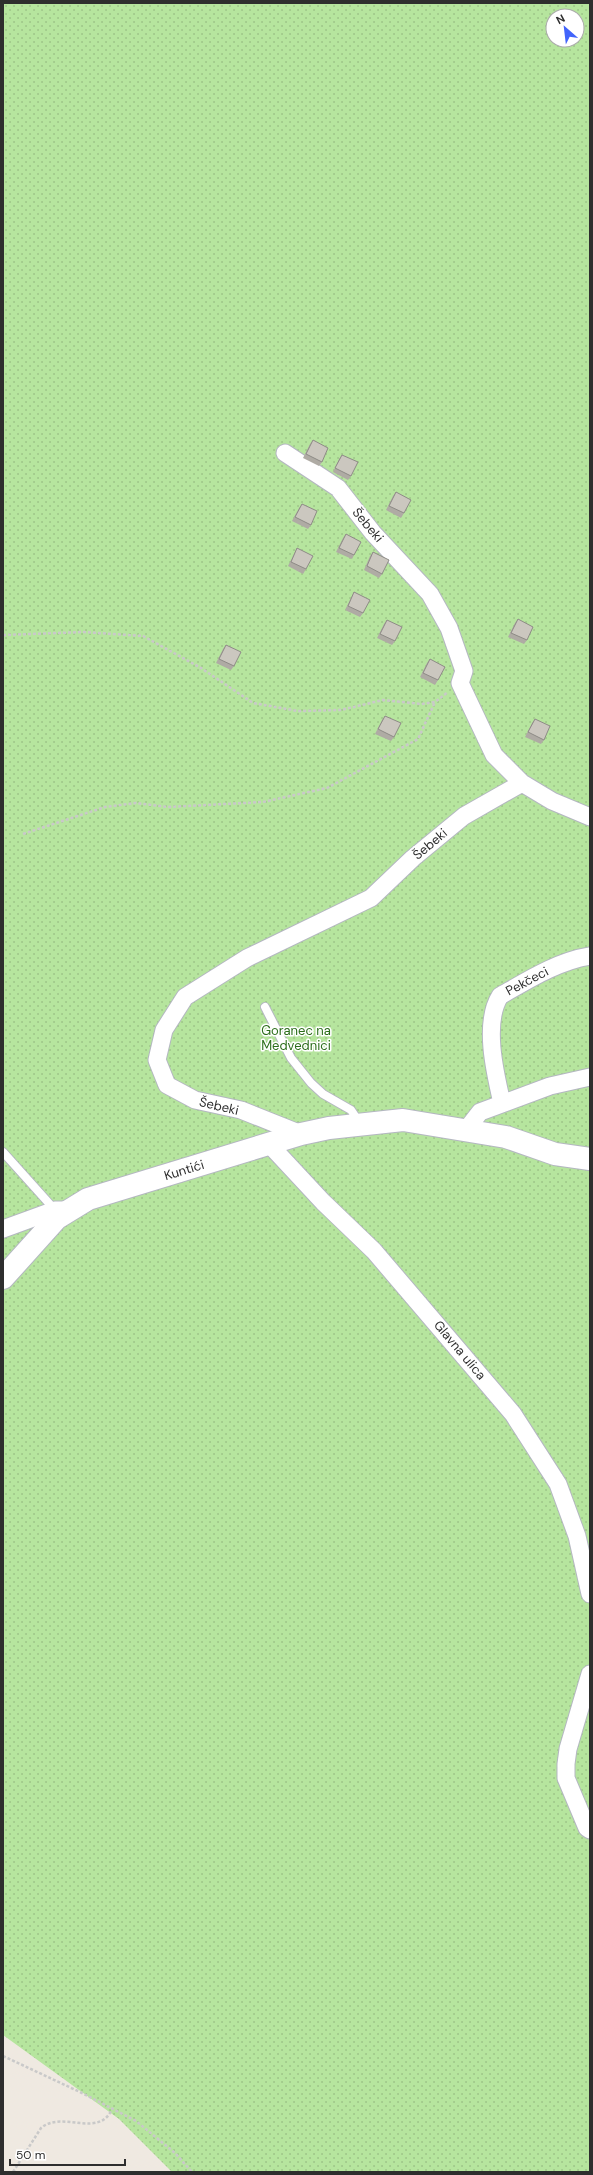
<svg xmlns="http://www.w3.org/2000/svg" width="593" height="2175" font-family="'DM Sans',sans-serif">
<defs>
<pattern id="park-dots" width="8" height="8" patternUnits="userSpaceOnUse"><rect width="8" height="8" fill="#b6e59e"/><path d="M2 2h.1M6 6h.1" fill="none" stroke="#9dc588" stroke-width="1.8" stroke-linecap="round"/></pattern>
</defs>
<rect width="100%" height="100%" fill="#efe9e1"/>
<path fill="url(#park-dots)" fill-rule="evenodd" d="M3 3H590V2172H172L119 2119 3 2035ZM553 16H577V40H553Z"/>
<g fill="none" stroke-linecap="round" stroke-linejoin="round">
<g stroke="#b4b7c1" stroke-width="10">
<path id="lane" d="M265 1007 291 1058 311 1083 323 1094 351 1110 359 1122
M3 1152 55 1210"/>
</g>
<g stroke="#b4b7c1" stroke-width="19">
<path id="street" d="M285 453 338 488 373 533 430 594 449 628 464 671 460 683 494 755 522 783 464 816 413 858 371 898 247 958 185 997 164 1030 157 1060 167 1085 195 1100 241 1110 301 1134
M522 783 552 801 590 817
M502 1103C495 1073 483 1023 500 996 528 980 558 961 590 956
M466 1130 480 1112 550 1086 590 1077
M269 1144 323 1202 374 1251 513 1414 558 1484 577 1536 590 1594
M3 1229 55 1210H70
M590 1674 568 1749 566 1764V1778L587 1828 590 1830"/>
</g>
<g stroke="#b4b7c1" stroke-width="24">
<path id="secondary" d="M3 1278 57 1218 88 1199 301 1134 329 1128 403 1120 506 1137 555 1154 590 1159"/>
</g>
<path stroke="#c9c9c9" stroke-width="2.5" stroke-dasharray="3 2" stroke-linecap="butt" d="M3 635 83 632 143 636 201 668 253 703 298 711 341 710 383 700 421 704 435 702 448 692
M23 834 105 807 136 803 168 807 263 802 327 788 418 739 435 702
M3 2056 82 2093 136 2121 175 2153 192 2172
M13 2172 41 2128C62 2110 99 2139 112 2109"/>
<use href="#lane" stroke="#fff" stroke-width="8"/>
<use href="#street" stroke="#fff" stroke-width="17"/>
<use href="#secondary" stroke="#fff" stroke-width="22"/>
</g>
<path fill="#afaba4" d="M313 440 322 462 319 466 303 458 310 444Z
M342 455 351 476 348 480 333 472 339 459Z
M396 492 404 513 401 518 386 510 393 496Z
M302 504 311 525 308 529 292 521 299 508Z
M346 534 354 555 352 559 336 552 343 538Z
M297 548 306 569 303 574 288 566Z
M373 552 382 574 379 578 364 570 370 556Z
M354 592 363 613 360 617 345 610Z
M518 619 527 640 524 644 508 637 515 623Z
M387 620 395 641 392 645 377 638 384 624Z
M226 645 234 666 231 670 216 663 223 649Z
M430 659 438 680 435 685 420 677 427 663Z
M385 716 394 737 391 741 375 734 382 720Z
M535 719 544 740 541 744 525 737 532 723Z"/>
<path fill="#cbc7bf" stroke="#8e8b86" d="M313 440 328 448 322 462 306 454Z
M342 455 358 462 351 476 335 468Z
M396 492 411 500 404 513 389 506Z
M302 504 317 511 311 525 295 517Z
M346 534 361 542 354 555 339 548Z
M297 548 313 556 306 569 291 562Z
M373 552 389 560 382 574 367 566Z
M354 592 370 600 363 613 348 606Z
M518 619 533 627 527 640 511 633Z
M387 620 402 627 395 641 380 634Z
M226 645 241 652 234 666 219 659Z
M430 659 445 667 438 680 423 673Z
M385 716 401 723 394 737 378 729Z
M535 719 550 726 544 740 528 732Z"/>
<g text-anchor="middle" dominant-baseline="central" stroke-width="3" stroke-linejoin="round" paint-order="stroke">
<g font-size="13" fill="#2e2e2e" stroke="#fff">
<text transform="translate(368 525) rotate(50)">Šebeki</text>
<text transform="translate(430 844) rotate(-40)">Šebeki</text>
<text transform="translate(527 981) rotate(-28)">Pekčeci</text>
<text transform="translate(219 1106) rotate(13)">Šebeki</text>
<text transform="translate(184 1170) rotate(-17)">Kuntići</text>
<text transform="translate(460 1350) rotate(50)">Glavna ulica</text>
</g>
<g font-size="13" fill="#2c6e1b" stroke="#fff">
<text x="296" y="1030">Goranec na<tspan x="296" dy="15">Medvednici</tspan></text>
</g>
</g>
<rect width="593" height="2175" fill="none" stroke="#2e2e2e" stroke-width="8"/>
<g transform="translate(565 28) rotate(332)"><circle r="19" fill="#ffffff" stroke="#ababab"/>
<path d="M0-3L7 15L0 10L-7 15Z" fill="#4264fb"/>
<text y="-6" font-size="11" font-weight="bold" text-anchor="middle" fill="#2e2e2e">N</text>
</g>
<path d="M10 2159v6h115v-6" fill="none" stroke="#2e2e2e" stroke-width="2"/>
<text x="16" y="2159" font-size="12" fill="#2e2e2e" stroke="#ffffff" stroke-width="3" paint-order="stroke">50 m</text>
</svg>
